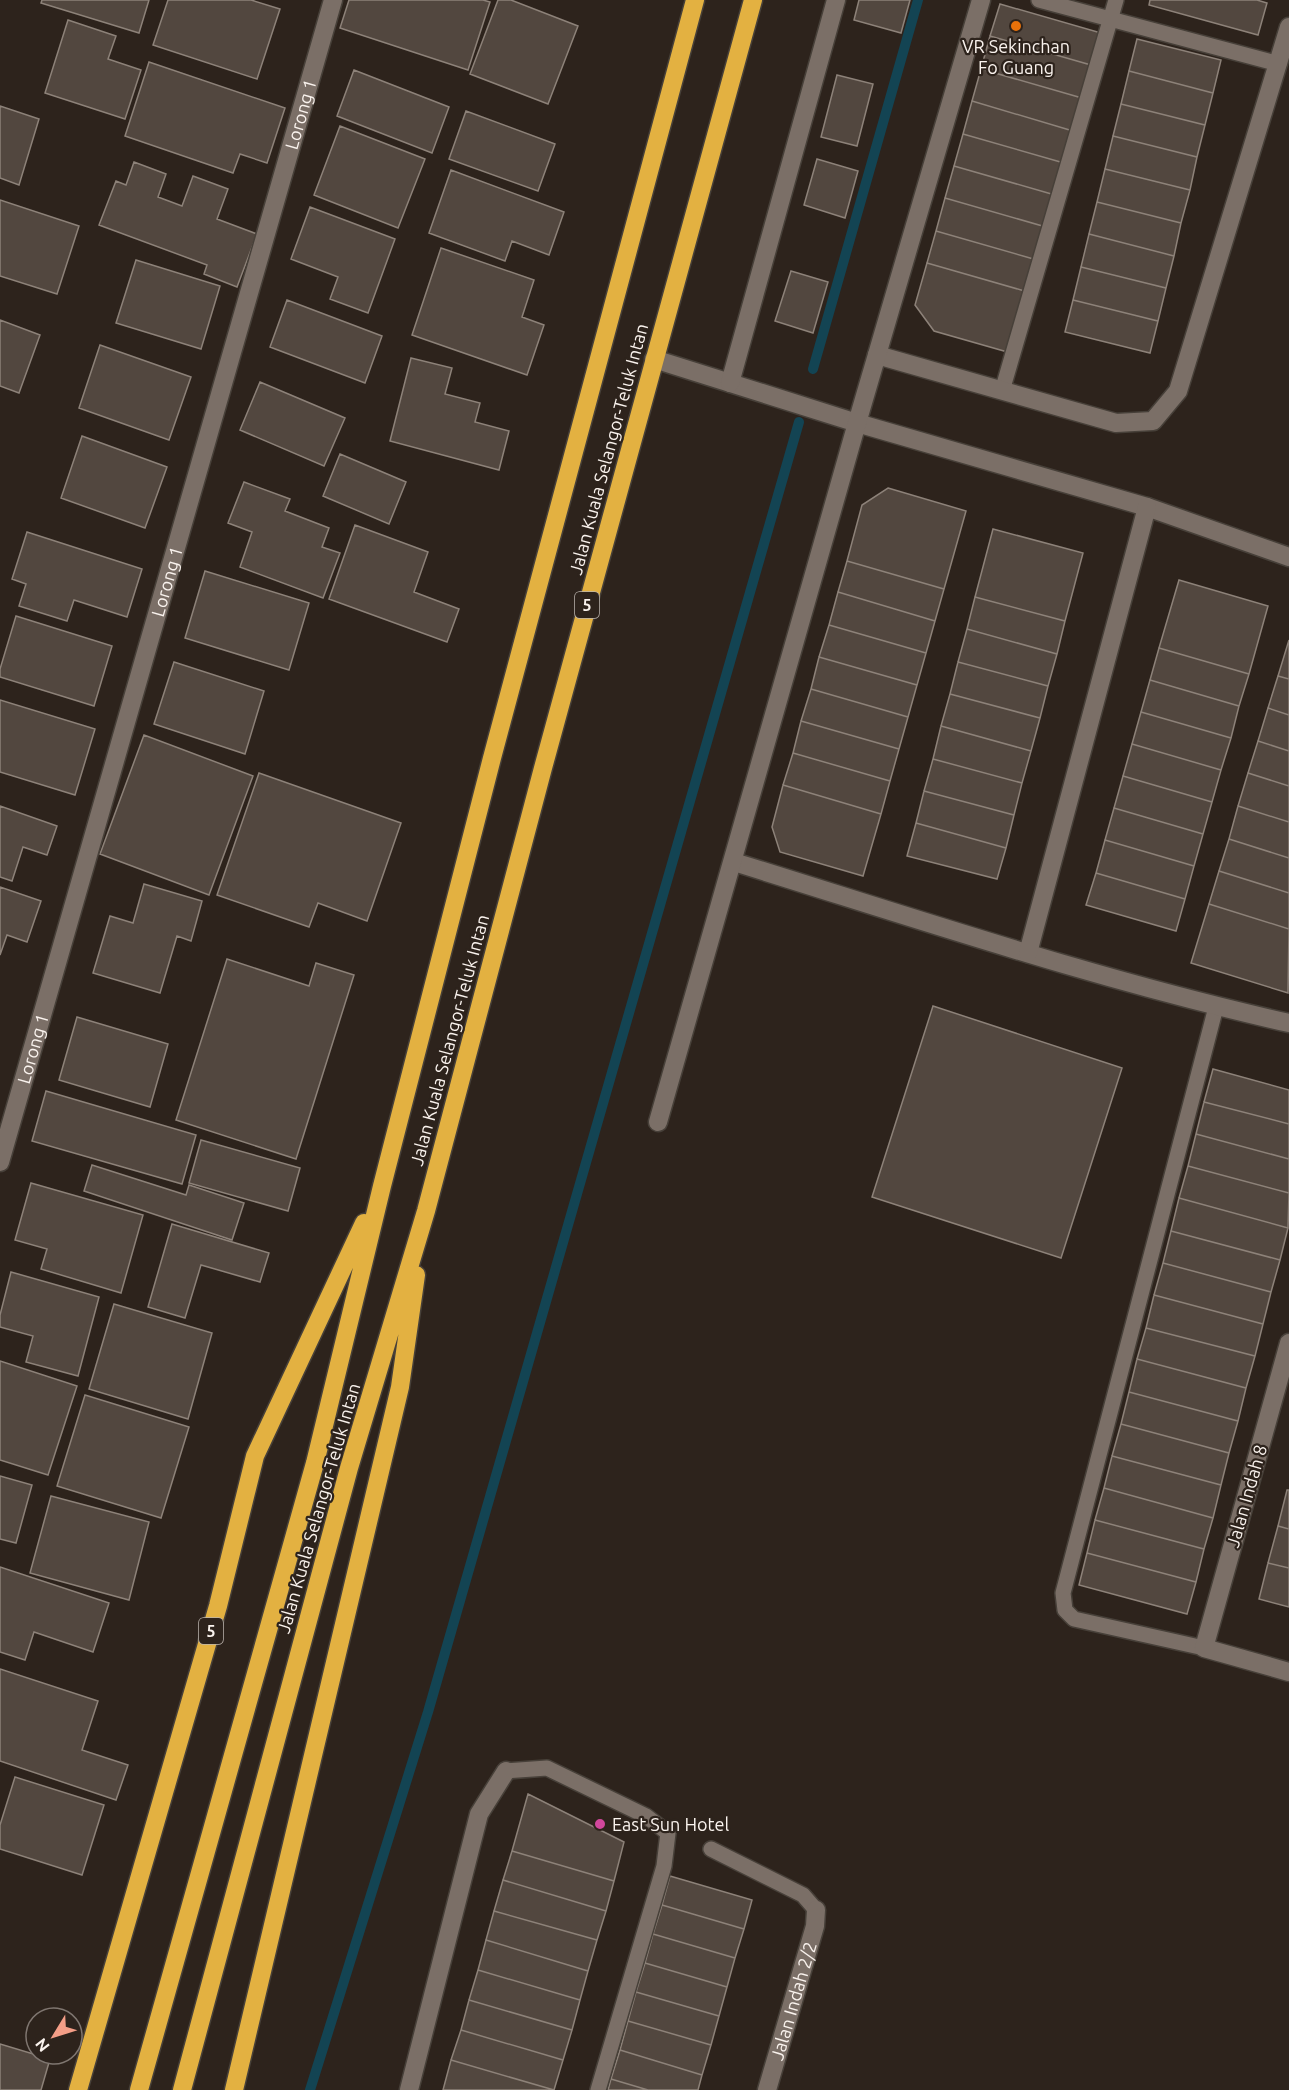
<svg xmlns="http://www.w3.org/2000/svg" width="1289" height="2090" viewBox="0 0 1289 2090" font-family="Ubuntu,sans-serif">
<rect width="100%" height="100%" fill="#2d231c"/>
<g fill="none" stroke-linecap="round" stroke-linejoin="round">
<!-- stream -->
<path stroke="#134453" stroke-width="10" d="M813 369 918 0
M310 2090 428 1712 799 422"/>
</g>
<!-- building -->
<path fill="#52473f" stroke="#8d8279" stroke-width="1.5" d="M42 0H149L139 33 41 3Z
M168 0H251L280 9 257 79 153 45Z
M349 0H483L490 2 468 70 340 28Z
M498 0H511L578 26 548 104 470 74Z
M859 0H910L901 33 854 20Z
M1150 0H1257L1267 3 1258 35 1149 5Z
M1000 4 1101 33 1091 65 990 36Z
M68 20 116 36 108 59 141 70 125 119 45 93Z
M990 36 1091 65 1082 98 981 69Z
M1137 39 1221 60 1213 93 1129 71Z
M149 62 285 108 267 163 240 154 233 173 125 136Z
M981 69 1082 98 1073 131 972 101Z
M354 70 449 107 432 153 337 116Z
M1129 71 1213 93 1205 125 1121 104Z
M837 75 873 84 857 146 821 137Z
M972 101 1073 131 1064 163 963 134Z
M1121 104 1205 125 1197 157 1113 136Z
M0 106 39 119 19 185 0 178Z
M466 111 555 144 538 191 449 159Z
M340 126 425 159 398 228 314 195Z
M963 134 1064 163 1055 195 954 166Z
M1113 136 1197 157 1190 190 1105 169Z
M817 159 858 171 845 218 804 205Z
M134 162 166 174 158 197 182 206 193 176 228 189 217 219 257 234 237 287 204 274 207 265 99 225 116 181 126 185Z
M954 166 1055 195 1046 227 945 198Z
M1105 169 1190 190 1181 223 1097 202Z
M451 170 564 212 549 255 512 241 505 261 429 233Z
M945 198 1046 227 1037 260 936 231Z
M0 200 79 226 57 294 0 276Z
M1097 202 1181 223 1174 256 1089 234Z
M310 207 395 239 368 313 330 299 338 277 291 259Z
M936 231 1037 260 1028 292 927 263Z
M1089 234 1174 256 1166 288 1081 267Z
M441 248 534 280 522 317 544 325 527 375 412 335Z
M136 260 220 286 201 349 116 323Z
M927 263 1028 292 1011 353 934 331 915 305Z
M1081 267 1166 288 1158 321 1073 300Z
M791 271 828 282 813 333 775 321Z
M287 300 382 336 365 383 270 347Z
M1073 300 1158 321 1150 353 1065 332Z
M0 320 40 335 19 393 0 386Z
M100 345 191 377 169 440 79 408Z
M411 358 452 368 445 394 480 403 475 422 509 431 499 470 390 441Z
M260 382 345 418 324 466 240 430Z
M82 436 167 467 145 528 61 498Z
M340 454 406 482 389 524 323 496Z
M244 482 290 499 285 511 329 528 322 547 340 553 323 598 240 567 252 532 228 523Z
M888 488 966 511 944 589 847 561 862 505Z
M355 525 428 552 414 592 459 609 447 642 329 599Z
M993 529 1083 553 1065 621 975 597Z
M27 532 142 569 127 617 74 600 67 621 19 606 26 584 12 579Z
M847 561 944 589 935 621 838 592Z
M205 571 309 603 289 670 185 638Z
M1179 580 1268 606 1249 674 1159 648Z
M838 592 935 621 926 653 829 625Z
M975 597 1065 621 1057 654 967 629Z
M16 616 112 646 94 706 0 677V669Z
M829 625 926 653 917 685 819 657Z
M967 629 1057 654 1048 686 958 662Z
M1289 640V679L1278 676Z
M1159 648 1249 674 1239 706 1150 680Z
M819 657 917 685 908 717 811 689Z
M174 662 264 691 245 754 154 724Z
M958 662 1048 686 1040 718 950 694Z
M1278 676 1289 679V715L1268 708Z
M1150 680 1239 706 1231 738 1141 712Z
M811 689 908 717 899 749 801 721Z
M950 694 1040 718 1031 751 941 726Z
M0 700 95 729 75 795 0 772Z
M1268 708 1289 715V751L1258 741Z
M1141 712 1231 738 1221 770 1132 744Z
M801 721 899 749 890 781 793 753Z
M941 726 1031 751 1022 783 933 759Z
M144 735 253 776 209 895 100 854Z
M1258 741 1289 751V786L1248 773Z
M1132 744 1221 770 1212 802 1123 776Z
M793 753 890 781 881 814 783 785Z
M933 759 1022 783 1014 815 924 791Z
M259 773 401 823 367 921 318 903 309 927 217 895Z
M1248 773 1289 786V822L1238 806Z
M1123 776 1212 802 1203 834 1114 808Z
M783 785 881 814 863 876 780 852 772 827Z
M924 791 1014 815 1006 848 916 823Z
M0 806 57 826 47 855 23 847 12 881 0 877Z
M1238 806 1289 822V858L1229 839Z
M1114 808 1203 834 1194 866 1105 840Z
M916 823 1006 848 997 879 907 856Z
M1229 839 1289 858V893L1219 871Z
M1105 840 1194 866 1185 899 1096 873Z
M1219 871 1289 893V929L1209 904Z
M1096 873 1185 899 1176 931 1086 905Z
M144 884 202 901 191 941 177 936 160 993 93 973 110 916 133 923Z
M0 887 41 901 27 942 7 935 0 955Z
M1209 904 1289 929 1288 993 1191 963Z
M227 959 309 986 316 963 354 975 296 1159 176 1120Z
M933 1006 1122 1068 1061 1258 872 1197Z
M77 1017 168 1044 150 1107 59 1080Z
M1213 1069 1289 1090V1124L1204 1102Z
M46 1091 196 1135 182 1184 32 1141Z
M1204 1102 1289 1124V1159L1196 1134Z
M1196 1134 1289 1159V1193L1188 1166Z
M201 1140 300 1168 288 1211 189 1183Z
M92 1165 186 1195 189 1185 244 1203 232 1240 84 1191Z
M1188 1166 1289 1193 1288 1228 1179 1198Z
M31 1183 143 1215 121 1293 41 1269 47 1249 15 1240Z
M1179 1198 1288 1228 1280 1260 1171 1231Z
M172 1224 269 1253 260 1282 201 1265 185 1318 148 1307Z
M1171 1231 1280 1260 1271 1292 1163 1263Z
M1163 1263 1271 1292 1263 1324 1154 1295Z
M11 1272 99 1297 78 1376 26 1362 33 1336 0 1327V1315Z
M1154 1295 1263 1324 1255 1356 1146 1328Z
M114 1304 212 1333 188 1419 89 1389Z
M1146 1328 1255 1356 1246 1388 1137 1359Z
M1137 1359 1246 1388 1238 1421 1129 1392Z
M0 1361 77 1386 48 1475 0 1460Z
M1129 1392 1238 1421 1229 1453 1121 1424Z
M85 1395 189 1427 161 1518 57 1486Z
M1121 1424 1229 1453 1221 1485 1112 1456Z
M1112 1456 1221 1485 1213 1518 1104 1488Z
M0 1476 32 1485 16 1543 0 1539Z
M1104 1488 1213 1518 1204 1549 1095 1520Z
M1287 1490H1289V1529L1278 1526Z
M51 1496 149 1522 129 1600 30 1573Z
M1095 1520 1204 1549 1196 1582 1087 1553Z
M1278 1526 1289 1529V1568L1268 1563Z
M1087 1553 1196 1582 1187 1614 1079 1585Z
M1268 1563 1289 1568V1607L1259 1599Z
M0 1567 109 1603 93 1652 34 1632 25 1660 0 1652Z
M0 1669 98 1701 82 1750 128 1765 116 1800 0 1761Z
M15 1777 104 1805 82 1875 0 1849V1825Z
M528 1794 624 1842 614 1881 512 1851Z
M512 1851 614 1881 606 1911 503 1880Z
M670 1876 752 1900 744 1929 662 1905Z
M503 1880 606 1911 597 1940 494 1911Z
M662 1905 744 1929 735 1958 653 1934Z
M494 1911 597 1940 588 1971 486 1940Z
M653 1934 735 1958 727 1987 645 1963Z
M486 1940 588 1971 580 2000 478 1970Z
M645 1963 727 1987 719 2016 636 1992Z
M478 1970 580 2000 572 2030 469 2000Z
M636 1992 719 2016 711 2045 628 2021Z
M469 2000 572 2030 563 2060 461 2030Z
M628 2021 711 2045 702 2075 620 2050Z
M461 2030 563 2060 554 2090 451 2060Z
M0 2044 50 2059 41 2090H0Z
M620 2050 702 2075 698 2090H648L611 2079Z
M451 2060 554 2090H443Z
M611 2079 648 2090H608Z"/>
<g fill="none" stroke-linecap="round" stroke-linejoin="round">
<defs>
<path id="lane" d="M1039 0 1279 64
M1002 391 1116 0
M1204 1648 1074 1619 1065 1610 1063 1593 1216 1007
M506 1771 547 1768 646 1816 668 1833 664 1866 598 2090
M711 1849 803 1895 816 1910"/>
<g id="street">
<path d="M877 355 1116 423 1153 421 1178 391 1289 27"/>
<path d="M654 359 857 423 1147 507 1289 557"/>
<path d="M730 383 836 0"/>
<path d="M734 862C918 919 1101 981 1289 1023"/>
<path d="M1028 953 1147 507"/>
<path d="M658 1122 857 423 981 0"/>
<path id="s1" d="M0 1162 333 0"/>
<path d="M1289 1343 1204 1648 1289 1672"/>
<path d="M409 2090 479 1814 506 1771"/>
<path id="s2" d="M767 2090 815 1926 816 1910"/>
</g>
<path id="highway" d="M78 2090 218 1606 255 1456 364 1223
M139 2090 315 1463 382 1186 492 758 695 0
M182 2090 349 1468 426 1211 543 768 753 0
M234 2090 400 1387 416 1275"/>
</defs>
<!-- lane casing -->
<use href="#lane" stroke="#474039" stroke-width="18"/>
<!-- street casing -->
<use href="#street" stroke="#474039" stroke-width="21"/>
<!-- highway casing -->
<use href="#highway" stroke="#474039" stroke-width="21"/>
<!-- lane -->
<use href="#lane" stroke="#7b6f67" stroke-width="15"/>
<!-- street -->
<use href="#street" stroke="#7b6f67" stroke-width="18"/>
<!-- highway -->
<use href="#highway" stroke="#e3b141" stroke-width="18"/>
</g>
<!-- markers -->
<circle fill="#e8710a" stroke="#2d231c" stroke-width="2" cx="1016" cy="26" r="6"/>
<circle fill="#d1479c" stroke="#2d231c" stroke-width="2" cx="600" cy="1824" r="6"/>
<g text-anchor="middle" dominant-baseline="central" stroke-width="4.5" stroke-linejoin="round" paint-order="stroke">
<!-- shield labels -->
<g fill="#2d231c" stroke="#bcb5af" stroke-width="1.5">
<rect x="575" y="592" width="24" height="26" rx="4.5"/>
<rect x="199" y="1618" width="24" height="26" rx="4.5"/>
</g>
<g font-size="16" font-weight="bold" fill="#faf3ee">
<text x="587" y="605">5</text>
<text x="211" y="1631">5</text>
</g>
<!-- poi labels -->
<g font-size="18" fill="#faf3ee" stroke="#2d231c">
<text x="1016" y="46">VR Sekinchan<tspan x="1016" dy="21">Fo Guang</tspan></text>
<text x="612" y="1824" text-anchor="start">East Sun Hotel</text>
</g>
<!-- street labels -->
<g font-size="18" fill="#faf3ee" stroke="#2d231c">
<text stroke="none"><textPath href="#s1" startOffset="1090">Lorong 1</textPath></text>
<text transform="translate(608 449) rotate(-75)">Jalan Kuala Selangor-Teluk Intan</text>
<text stroke="none"><textPath href="#s1" startOffset="604">Lorong 1</textPath></text>
<text transform="translate(449 1040) rotate(-75)">Jalan Kuala Selangor-Teluk Intan</text>
<text stroke="none"><textPath href="#s1" startOffset="118">Lorong 1</textPath></text>
<text transform="translate(1246 1496) rotate(-74)">Jalan Indah 8</text>
<text transform="translate(318 1508) rotate(-74)">Jalan Kuala Selangor-Teluk Intan</text>
<text stroke="none"><textPath href="#s2" startOffset="93">Jalan Indah 2/2</textPath></text>
</g>
</g>
<!-- north arrow -->
<g transform="translate(54 2036) rotate(232)"><circle r="28" fill="#2d231c" stroke="#7f7670" stroke-width="1.5"/>
<path d="M0-4.5L10 22L0 15L-10 22Z" fill="#f49e87"/>
<text y="-9" font-size="16" font-weight="bold" text-anchor="middle" fill="#faf3ee">N</text>
</g>
</svg>
